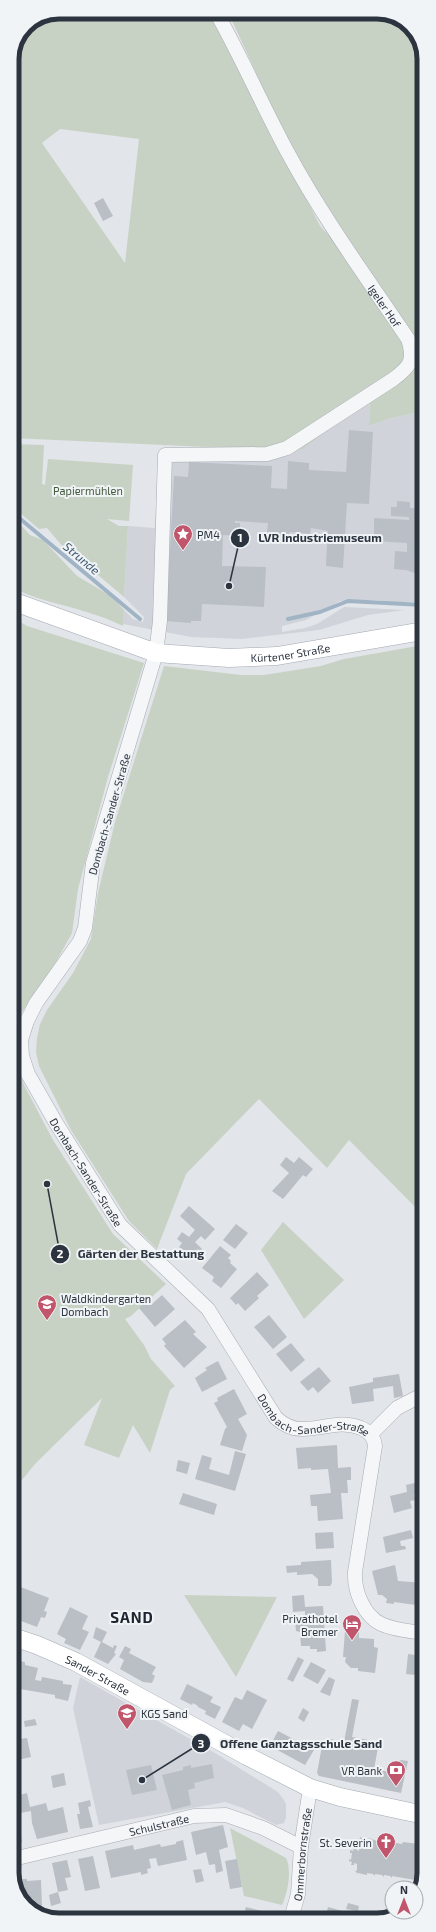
<svg xmlns="http://www.w3.org/2000/svg" width="436" height="1932" viewBox="0 0 436 1932" font-family="'Exo 2',sans-serif">
<rect width="100%" height="100%" fill="#e2e5e9"/>
<!-- built -->
<path fill="#d0d4da" d="M370 396 369 426 388 419 423 411V602H390L378 600 340 601 306 620 282 626V632L305 628 317 624 344 607 405 610 368 615 319 630 242 639 191 637 123 624 124 610 133 619 143 622 144 617 124 597 128 526 155 528 159 451 271 456Z
M80 1677 215 1753 278 1792 284 1800 286 1804V1817L284 1823 276 1825 243 1808 225 1802 99 1825 73 1708Z"/>
<!-- green -->
<path fill="#c8d2c4" fill-rule="evenodd" d="M59 12H211L243 70 320 226 354 262 405 339V365L309 428 270 450 12 438V59L26 26ZM60 129 139 139 125 263 42 143Z
M228 12H383L408 24 423 50V352L359 257 288 142Z
M423 362V411L388 419 369 426 370 397 303 449 277 453Z
M12 444 44 445 42 484 45 485 48 459 133 465 129 521 107 519 119 526H128L124 597 91 569 83 568 77 558 69 554 47 528 39 529 12 506Z
M12 518 18 522 30 535 43 540 77 576 111 596 124 610 123 626C96 613 72 608 44 600 33 597 23 592 12 588Z
M12 617 27 626 144 663 108 777 78 889 72 933 56 962 18 1018 12 1031Z
M423 645 424 1216 349 1140 327 1168 259 1099 186 1174 157 1249 129 1221 71 1130 39 1066 36 1052 37 1038 40 1024 47 1010 73 973 91 939 98 893 115 822 164 666 241 675H264L321 666 344 659Z
M12 1054 25 1087 53 1140 113 1234 166 1284 131 1316 125 1319 144 1345 151 1359 175 1386 170 1390 150 1453 133 1425 119 1458 84 1445 102 1398 35 1464 13 1491Z
M283 1222 344 1280 304 1319 261 1250Z
M184 1595 277 1597 236 1677Z
M230 1828 286 1858C292 1870 288 1892 282 1905L244 1896Z"/>
<g fill="none" stroke-linecap="round" stroke-linejoin="round">
<!-- stream -->
<path stroke="#a1b4c5" stroke-width="4" d="M12 512 140 619
M288 619 320 612 348 601 423 605"/>
</g>
<!-- building -->
<path fill="#babfc5" d="M103 198 113 216 103 221 94 203Z
M349 430 373 432 369 504 347 503 343 568 326 566 327 544H323V536L327 537 328 531 311 528 310 534 290 532 289 534H282V538H273L274 533H267L268 523 235 521V523H240V536L223 535 222 566 266 567 264 607 202 604 201 621H191V623L165 621 167 604 174 476 188 477 189 462 272 466 271 488 287 489 288 461 309 463V470L346 472Z
M397 501 410 502V508H421V527H423V576L406 570 394 569 395 551 407 552V543L374 541V518L409 520V517L391 516V507H397Z
M286 1157 294 1163 299 1157 313 1169 306 1177 303 1175 283 1199 272 1191 289 1173 280 1165Z
M189 1206 215 1229 205 1240 201 1236 195 1242 202 1249 200 1251 198 1249 191 1257 179 1247 182 1243 177 1239 182 1232 189 1237 195 1230 180 1216Z
M236 1224 248 1233 235 1249 223 1240Z
M220 1246 231 1255 228 1258 231 1261 230 1263 237 1269 221 1288 212 1281 214 1277 202 1268Z
M257 1272 269 1285 257 1296 259 1298 245 1311 238 1303 236 1305 230 1298Z
M162 1295 175 1309 155 1327 139 1308 148 1300 152 1304Z
M269 1315 287 1337 273 1349 254 1327Z
M185 1320 196 1332 193 1334 207 1347 184 1368 164 1346 166 1344 162 1339Z
M291 1343 305 1360 291 1372 276 1354Z
M218 1361 227 1379 202 1392 195 1378 207 1370 205 1368Z
M319 1367 331 1381 318 1393 313 1387 308 1391 300 1382Z
M399 1374 403 1396 394 1398 393 1386 373 1389 374 1401 352 1404 349 1387 373 1382V1378Z
M234 1389 247 1414 238 1419 247 1435 242 1451 220 1445 225 1429 227 1427 214 1403 218 1401 217 1398Z
M337 1445 338 1468 351 1467V1480H347L348 1493H341L343 1519 318 1521 317 1506H311L310 1495 331 1493 328 1469 311 1470V1468L298 1469 296 1448Z
M235 1451 246 1454 235 1491 195 1479 202 1455 212 1458 209 1469 229 1475Z
M178 1460 190 1463 187 1474 176 1471Z
M419 1482 422 1493 414 1495 416 1500 410 1501 412 1508 394 1513 390 1496 407 1492 406 1485Z
M183 1493 217 1504 214 1515 179 1504Z
M411 1530 413 1538 400 1541 401 1546H405L406 1549 386 1553 383 1537Z
M333 1532 334 1548 316 1549 315 1533Z
M331 1560 332 1583 330 1586H318V1579L312 1574 297 1575V1572L287 1573 286 1566 301 1565V1562Z
M395 1565 398 1581 424 1583 423 1606 394 1602V1604L386 1603 387 1599 382 1595H378L372 1571Z
M13 1584 49 1598 44 1611 47 1612 45 1618 41 1617 37 1627 13 1618Z
M304 1595 305 1607 323 1606 326 1651 317 1652V1649H310V1646H301L300 1632 296 1631 295 1619H305V1611L293 1612 292 1596Z
M70 1607 88 1616 82 1629 89 1632 80 1650 64 1643 66 1639 57 1634Z
M96 1627 107 1632 102 1642 113 1648 114 1645 117 1646 114 1653 116 1654 108 1664 94 1657 101 1642 93 1638Z
M345 1631 359 1632V1638L374 1639V1647L378 1648 375 1673 358 1671V1668H351L345 1662 346 1657H343Z
M125 1646 131 1649 129 1653 156 1667 152 1674 155 1676 152 1683 143 1682 120 1669 124 1660 119 1657Z
M408 1654 424 1656V1676L406 1674Z
M298 1657 304 1660 293 1682 287 1679Z
M13 1660 25 1662V1665L38 1668 35 1680 41 1681 42 1677 63 1681V1684L72 1685 68 1701 55 1698V1695L20 1689 21 1686 13 1685Z
M311 1662 326 1670 318 1684 303 1676Z
M329 1677 335 1680 330 1696 320 1692Z
M187 1684 213 1697 210 1702 221 1707 215 1719 205 1714 206 1711 198 1707V1706L193 1703 192 1705 180 1699Z
M247 1690 267 1700 252 1729 243 1724 239 1731 222 1722 235 1697 242 1700Z
M352 1699 359 1700 352 1737 379 1742 374 1769 390 1772 391 1766 401 1760 408 1761 401 1793 319 1776 317 1773 322 1746 324 1747 326 1738 344 1742Z
M303 1708 309 1712 304 1722 298 1718Z
M35 1719 37 1725 25 1727 24 1721Z
M278 1731 314 1750 305 1765 270 1746Z
M27 1738 31 1757 13 1761V1740Z
M212 1764 214 1778 194 1783 195 1788 188 1790 191 1805 172 1810 162 1775 183 1770V1767L191 1765V1768Z
M151 1765 157 1790 132 1795 126 1770Z
M64 1773 66 1785 53 1788 51 1776Z
M27 1793 30 1807 46 1803 48 1811 63 1807 68 1832 37 1839 32 1823 31 1811 20 1813 13 1797Z
M90 1800 91 1806 88 1807 93 1827 80 1829 77 1814H80L78 1803Z
M13 1813 19 1826 22 1842 13 1844Z
M223 1825 228 1847 219 1850 223 1871 216 1873 215 1864 209 1865 206 1852 196 1855 191 1832Z
M361 1837 362 1839 369 1840V1838L377 1841 379 1840V1841L386 1842V1840L388 1842H396V1843L402 1844 403 1842 419 1844 418 1855 420 1862 416 1869 415 1880 392 1876V1878L390 1876 384 1875V1877L382 1875 375 1874V1876L373 1874 367 1873V1875L358 1873 356 1874 357 1872H355L357 1870V1864L354 1863V1865H351L352 1862 349 1861V1859L351 1860 352 1853H350V1850L353 1851 354 1848 359 1851 360 1841 359 1839Z
M183 1840 187 1860 158 1866 156 1858 149 1859 151 1868 147 1869 148 1873 141 1875V1872L111 1878 105 1851 133 1845 134 1850 160 1844 161 1847 176 1844V1842Z
M93 1856 100 1888 85 1891 78 1859Z
M237 1859 242 1887 230 1889 225 1861Z
M67 1860 71 1877 65 1878 68 1890 58 1892 52 1863Z
M201 1869 204 1881 196 1883 193 1870Z
M22 1879H27V1881L41 1880 42 1907 29 1908 26 1906 13 1882 22 1881Z
M58 1892 61 1903 51 1906 49 1895Z
M348 1903 359 1906 358 1911 346 1909Z
M246 1907 266 1912 265 1917 272 1919H242Z
M328 1907 346 1912 345 1919H325Z"/>
<g fill="none" stroke-linecap="round" stroke-linejoin="round">
<defs>
<g id="minor">
<path id="s1" d="M216 12C242 58 263 107 288 153 323 218 367 278 408 339 415 361 410 367 392 380L287 448 267 454 165 455 160 621 156 653 93 863 85 928 80 941 36 1003 27 1021 21 1040 22 1056 28 1074 56 1123 120 1225 208 1309 276 1418C284 1425 291 1429 301 1429 323 1430 338 1419 361 1428 370 1432 374 1437 375 1446L355 1572C354 1590 363 1615 381 1624 394 1630 409 1631 424 1633"/>
<path d="M371 1434 397 1408 424 1394"/>
<path id="s2" d="M13 1859 194 1816 226 1815 263 1828 301 1847"/>
<path id="s3" d="M291 1919 298 1894 301 1847 310 1788"/>
</g>
<g id="major">
<path id="s4" d="M12 601 156 653 229 658 277 656 423 631"/>
<path id="s5" d="M13 1637 37 1645 76 1662 247 1756 310 1788 340 1797 424 1815"/>
</g>
</defs>
<!-- minor casing -->
<use href="#minor" stroke="#a8acb3" stroke-width="15"/>
<!-- major casing -->
<use href="#major" stroke="#a3aab3" stroke-width="19"/>
<!-- minor -->
<use href="#minor" stroke="#f4f6f8" stroke-width="14"/>
<!-- major -->
<use href="#major" stroke="#fff" stroke-width="18"/>
</g>
<!-- icons -->
<defs>
<symbol id="sight-pin" viewBox="-11 -11 22 30"><path d="M0 17L-7.5 6A9.5 9.5 0 1 1 7.5 6Z" fill="#c0556b" stroke="#f1f4f6"/><path d="M0-6L1.8-2.2L6-1.7L2.9 1.2L3.7 5.4L0 3.3L-3.7 5.4L-2.9 1.2L-6-1.7L-1.8-2.2Z" fill="#fff"/></symbol>
<symbol id="school-pin" viewBox="-11 -11 22 30"><path d="M0 17L-7.5 6A9.5 9.5 0 1 1 7.5 6Z" fill="#c0556b" stroke="#f1f4f6"/><path d="M0-5L7-2L0 1L-7-2ZM-4 1L0 2.5L4 1V4Q0 6-4 4Z" fill="#fff"/></symbol>
<symbol id="hotel-pin" viewBox="-11 -11 22 30"><path d="M0 17L-7.5 6A9.5 9.5 0 1 1 7.5 6Z" fill="#c0556b" stroke="#f1f4f6"/><path d="M-6-4.5h1.5V1H6V5H4.5V3h-9V5H-6ZM-4 0a1.8 1.8 0 1 1 3.6 0ZM.5 0V-2.5h3Q6-2.5 6 0Z" fill="#fff"/></symbol>
<symbol id="bank-pin" viewBox="-11 -11 22 30"><path d="M0 17L-7.5 6A9.5 9.5 0 1 1 7.5 6Z" fill="#c0556b" stroke="#f1f4f6"/><path d="M-6-4H6V4H-6ZM0-2.3a2.3 2.3 0 1 0 0 4.6a2.3 2.3 0 1 0 0-4.6Z" fill="#fff"/></symbol>
<symbol id="church-pin" viewBox="-11 -11 22 30"><path d="M0 17L-7.5 6A9.5 9.5 0 1 1 7.5 6Z" fill="#c0556b" stroke="#f1f4f6"/><path d="M-1.2-6h2.4v3.5h3.3v2.4h-3.3V6h-2.4V-.1h-3.3v-2.4h3.3Z" fill="#fff"/></symbol>
</defs>
<g fill-rule="evenodd">
<use href="#sight-pin" x="172" y="523" width="22" height="30"/>
<use href="#school-pin" x="36" y="1293" width="22" height="30"/>
<use href="#hotel-pin" x="341" y="1613" width="22" height="30"/>
<use href="#school-pin" x="116" y="1702" width="22" height="30"/>
<use href="#bank-pin" x="385" y="1759" width="22" height="30"/>
<use href="#church-pin" x="375" y="1831" width="22" height="30"/>
</g>
<g text-anchor="middle" dominant-baseline="central" stroke-width="4" stroke-linejoin="round" paint-order="stroke">
<!-- street labels -->
<g font-size="11" fill="#2c343f" stroke="#f1f4f6">
<text stroke="none"><textPath href="#s1" startOffset="339">Igeler Hof</textPath></text>
<text stroke="none"><textPath href="#s4" startOffset="288">Kürtener Straße</textPath></text>
<text transform="translate(109 814) rotate(-74)">Dombach-Sander-Straße</text>
<text stroke="none"><textPath href="#s1" startOffset="1439">Dombach-Sander-Straße</textPath></text>
<text stroke="none"><textPath href="#s1" startOffset="1787">Dombach-Sander-Straße</textPath></text>
<text stroke="none"><textPath href="#s5" startOffset="93">Sander Straße</textPath></text>
<text stroke="none"><textPath href="#s2" startOffset="150">Schulstraße</textPath></text>
<text stroke="none"><textPath href="#s3" startOffset="66">Ommerbornstraße</textPath></text>
</g>
<!-- park labels -->
<g font-size="11" fill="#42593b" stroke="#f1f4f6">
<text x="88" y="490">Papiermühlen</text>
</g>
<!-- poi labels -->
<g font-size="11" fill="#2c343f" stroke="#f1f4f6" text-anchor="start">
<text x="197" y="534">PM4</text>
<text x="61" y="1298">Waldkindergarten<tspan x="61" dy="13">Dombach</tspan></text>
<text x="338" y="1618" text-anchor="end">Privathotel<tspan x="338" dy="13">Bremer</tspan></text>
<text x="141" y="1713">KGS Sand</text>
<text x="382" y="1770" text-anchor="end">VR Bank</text>
<text x="372" y="1842" text-anchor="end">St. Severin</text>
</g>
<!-- water labels -->
<g font-size="12" font-style="italic" fill="#3b546e" stroke="#f1f4f6">
<text transform="translate(82 558) rotate(40)">Strunde</text>
</g>
<!-- district labels -->
<g font-size="15" font-weight="bold" letter-spacing="1" fill="#1e2530" stroke="#f1f4f6">
<text x="132" y="1617">SAND</text>
</g>
</g>
<!-- crop -->
<path d="M0 0H436V1932H0ZM59 19H377A40 40 0 0 1 417 59V1873A40 40 0 0 1 377 1913H59A40 40 0 0 1 19 1873V59A40 40 0 0 1 59 19Z" fill="#f1f4f6" fill-rule="evenodd"/>
<path fill="none" stroke="#2c343f" stroke-width="5" d="M59 19H377A40 40 0 0 1 417 59V1873A40 40 0 0 1 377 1913H59A40 40 0 0 1 19 1873V59A40 40 0 0 1 59 19Z"/>
<!-- callouts -->
<path fill="none" stroke="#2c343f" stroke-width="1.5" d="M229 586L240 538M47 1184L60 1254M142 1780L201 1743"/>
<g fill="#2c343f" stroke="#f1f4f6" stroke-width="1.5">
<circle cx="229" cy="586" r="4"/>
<circle cx="47" cy="1184" r="4"/>
<circle cx="142" cy="1780" r="4"/>
<circle cx="240" cy="538" r="10"/>
<circle cx="60" cy="1254" r="10"/>
<circle cx="201" cy="1743" r="10"/>
</g>
<g font-size="12" text-anchor="middle" font-weight="bold" fill="#fff">
<text x="240" y="542">1</text>
<text x="60" y="1258">2</text>
<text x="201" y="1748">3</text>
</g>
<g font-size="12" text-anchor="middle" font-weight="bold" fill="#2c343f" stroke="#f1f4f6" stroke-width="4" stroke-linejoin="round" paint-order="stroke">
<text x="320" y="542">LVR Industriemuseum</text>
<text x="141" y="1258">Gärten der Bestattung</text>
<text x="301" y="1748">Offene Ganztagsschule Sand</text>
</g>
<!-- north arrow -->
<g transform="translate(404 1900)"><circle r="19" fill="#f1f4f6" stroke="#a2a7ad"/>
<path d="M0-3L7 15L0 10L-7 15Z" fill="#c0556b"/>
<text y="-6" font-size="11" font-weight="bold" text-anchor="middle" fill="#2c343f">N</text>
</g>
</svg>
